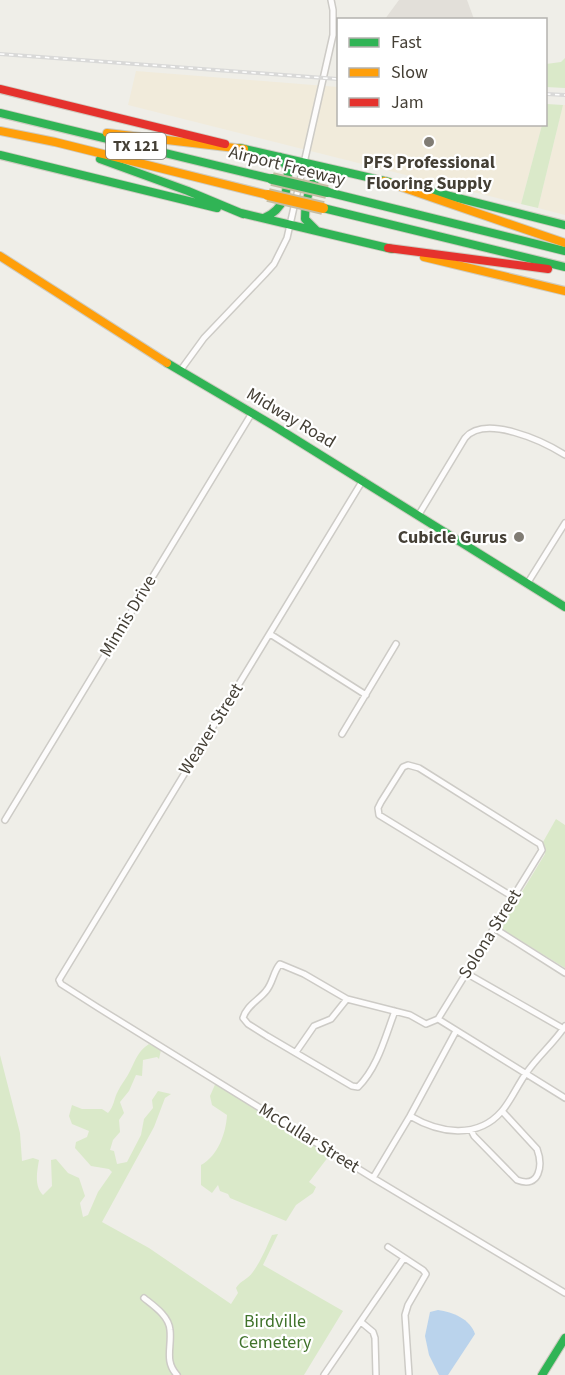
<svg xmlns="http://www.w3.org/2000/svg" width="565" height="1375" viewBox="0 0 565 1375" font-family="'Source Sans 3',sans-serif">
<rect width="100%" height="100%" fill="#efeee8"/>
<!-- commercial -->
<path fill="#f1ebdb" d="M136 71 338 87V124L542 125 521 204 128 105Z
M563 105H565V215L538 208Z"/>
<!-- industrial -->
<path fill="#e2dfd9" d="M399 0H467L474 19H385Z"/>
<!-- green -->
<path fill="#dae9c9" d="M565 58V88L546 87V64L561 62Z
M547 104 563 105 538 208 521 204 542 125 546 124Z
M556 819 565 825V968L500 928 545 854 543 842Z
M149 1044 161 1050 159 1059 157 1057 143 1060 142 1076 136 1075 129 1091 120 1102 124 1113 119 1120 120 1132 113 1140 110 1150 114 1151 117 1164 127 1162 141 1135 144 1119 153 1108 152 1100 158 1091 171 1094 165 1098 154 1127 102 1222 149 1248 231 1304 238 1293 236 1288C240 1282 242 1282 247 1278 257 1271 267 1246 272 1235L278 1234 263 1265 343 1311 304 1375H0V1055L20 1133 22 1161 33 1158 39 1160C37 1172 34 1186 43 1195L52 1186 51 1160 56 1159 68 1173 79 1178 85 1196 80 1203 83 1217 88 1215 98 1192 112 1172 109 1169 91 1166 75 1148 76 1142 87 1137 89 1131 72 1124 69 1116 72 1105 82 1109H102L108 1113C114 1107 114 1098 118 1091 121 1084 127 1078 130 1071 136 1059 138 1051 149 1044Z
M217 1080 332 1152 309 1182 316 1187 313 1193 296 1205 286 1221 230 1198 228 1194 220 1191 218 1185 212 1193 201 1185V1165C218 1156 226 1133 227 1115L212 1105 210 1096Z"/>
<!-- water -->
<path fill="#bad3ec" d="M438 1310C453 1312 470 1319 475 1334L448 1375H439L429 1355 425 1336 430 1312Z"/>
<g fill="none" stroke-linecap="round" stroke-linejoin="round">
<defs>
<path id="street" d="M180 371 204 338 265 274 274 264 287 238 333 35V10L331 0
M363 480 59 980 61 984 97 1007 373 1178 565 1293
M418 516 465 438C485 414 543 441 565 455
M527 584 565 523
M270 634 366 695
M342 734 396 644
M5 820 252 413
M494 928 565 973
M466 973 564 1029
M395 1011C385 1037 378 1067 358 1087L352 1086 267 1036 248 1024 243 1018C246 1006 259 1000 266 991 273 983 273 972 280 964L304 974 347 999 410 1015 426 1024 438 1019
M438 1019 542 850 540 844 535 841 419 768 408 765 403 767 381 802 378 808 379 815 513 897
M438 1019 565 1098
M296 1052 314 1026 331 1019 347 999
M410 1116C439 1133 477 1140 502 1111 512 1099 518 1084 527 1072 539 1055 554 1043 565 1026
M471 1130 474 1136 517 1180C540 1189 543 1165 537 1149L502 1111
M373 1178 410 1116 456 1031
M388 1247 423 1270 426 1274 408 1305 405 1315 409 1375
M144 1298C154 1306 169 1316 170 1330 172 1347 164 1361 177 1375
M361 1322 373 1332 375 1338 376 1375
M324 1375 404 1258"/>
<path id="fast" d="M0 113 272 179
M240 148 389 182
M0 155 217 208
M100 159 188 191 243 214
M430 191 565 225
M327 192 565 251
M323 208 565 267
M241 213 392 249
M264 218C285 209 288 191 288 169L280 157
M316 230 305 219C305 201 310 176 328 169
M167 363 274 426 565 607
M542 1375 565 1338"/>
<path id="slow" d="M0 131 55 142 268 195
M107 133 244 149
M384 181 565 243
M0 256 167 363
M424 257 565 291"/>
<path id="jam" d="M0 89 225 144
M388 248 548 269"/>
</defs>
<!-- street casing -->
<use href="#street" stroke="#cdcbc6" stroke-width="8"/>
<!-- fast casing -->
<use href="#fast" stroke="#cecbc0" stroke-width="10"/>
<!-- slow casing -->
<use href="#slow" stroke="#cecbc0" stroke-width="10"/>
<!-- jam casing -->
<use href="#jam" stroke="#cecbc0" stroke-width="10"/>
<!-- street -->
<use href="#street" stroke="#fdfcfc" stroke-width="5"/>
<!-- fast -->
<use href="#fast" stroke="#30b455" stroke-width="8"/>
<!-- slow -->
<use href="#slow" stroke="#ff9f0a" stroke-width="8"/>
<!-- jam -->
<use href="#jam" stroke="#e5322d" stroke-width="8"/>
<defs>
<path id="rail" d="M0 54 338 79
M546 94 565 95"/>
</defs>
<!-- rail casing -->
<use href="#rail" stroke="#d9d9d8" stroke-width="4"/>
<!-- rail -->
<use href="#rail" stroke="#fff" stroke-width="1.5" stroke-dasharray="4.5" stroke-linecap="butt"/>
<defs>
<path id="fast-bridge" d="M272 179 327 192"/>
<path id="slow-bridge" d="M268 195 323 208"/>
</defs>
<!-- fast-bridge casing -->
<use href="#fast-bridge" stroke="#c6bda4" stroke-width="14" stroke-linecap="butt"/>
<!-- slow-bridge casing -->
<use href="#slow-bridge" stroke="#c6bda4" stroke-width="14" stroke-linecap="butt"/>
<!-- fast-bridge -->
<use href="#fast-bridge" stroke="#30b455" stroke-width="10"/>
<!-- slow-bridge -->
<use href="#slow-bridge" stroke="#ff9f0a" stroke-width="10"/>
</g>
<!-- markers -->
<g fill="#807c74" stroke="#fff" stroke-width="2">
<circle cx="429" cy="142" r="6"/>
<circle cx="519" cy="537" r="6"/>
</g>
<g text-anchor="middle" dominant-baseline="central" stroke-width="4.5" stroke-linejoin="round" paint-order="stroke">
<!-- shield labels -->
<rect fill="#fff" stroke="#7c7972" stroke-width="1.5" x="106" y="133" width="60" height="26" rx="4.5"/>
<g font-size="16" font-weight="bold" fill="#443f35">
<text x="136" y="146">TX 121</text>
</g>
<!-- poi labels -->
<g font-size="18" font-weight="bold" fill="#443f35" stroke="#fff">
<text x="429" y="162">PFS Professional<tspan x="429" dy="21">Flooring Supply</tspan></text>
<text x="507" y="537" text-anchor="end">Cubicle Gurus</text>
</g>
<!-- street labels -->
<g font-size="18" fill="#443f35" stroke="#fff">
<text transform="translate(287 166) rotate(14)">Airport Freeway</text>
<text transform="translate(291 418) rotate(31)">Midway Road</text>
<text transform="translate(128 616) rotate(-59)">Minnis Drive</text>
<text transform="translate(211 729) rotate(-58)">Weaver Street</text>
<text transform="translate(490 934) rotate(-58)">Solona Street</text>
<text transform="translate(309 1138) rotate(32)">McCullar Street</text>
</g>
<!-- park labels -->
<g font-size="18" fill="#40732b" stroke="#fff">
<text x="275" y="1321">Birdville<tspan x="275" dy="21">Cemetery</tspan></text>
</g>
</g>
<!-- legend -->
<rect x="337" y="18" width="210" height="108" fill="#ffffff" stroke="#b4b2ae" stroke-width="1.5"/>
<rect x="349" y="38" width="30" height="9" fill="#30b455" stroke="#b4b2ae" stroke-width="1.5"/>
<text x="391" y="48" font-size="18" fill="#443f35">Fast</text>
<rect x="349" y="68" width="30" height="9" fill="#ff9f0a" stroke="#b4b2ae" stroke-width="1.5"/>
<text x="391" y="78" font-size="18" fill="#443f35">Slow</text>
<rect x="349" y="98" width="30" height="9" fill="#e5322d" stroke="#b4b2ae" stroke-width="1.5"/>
<text x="391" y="108" font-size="18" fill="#443f35">Jam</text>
</svg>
